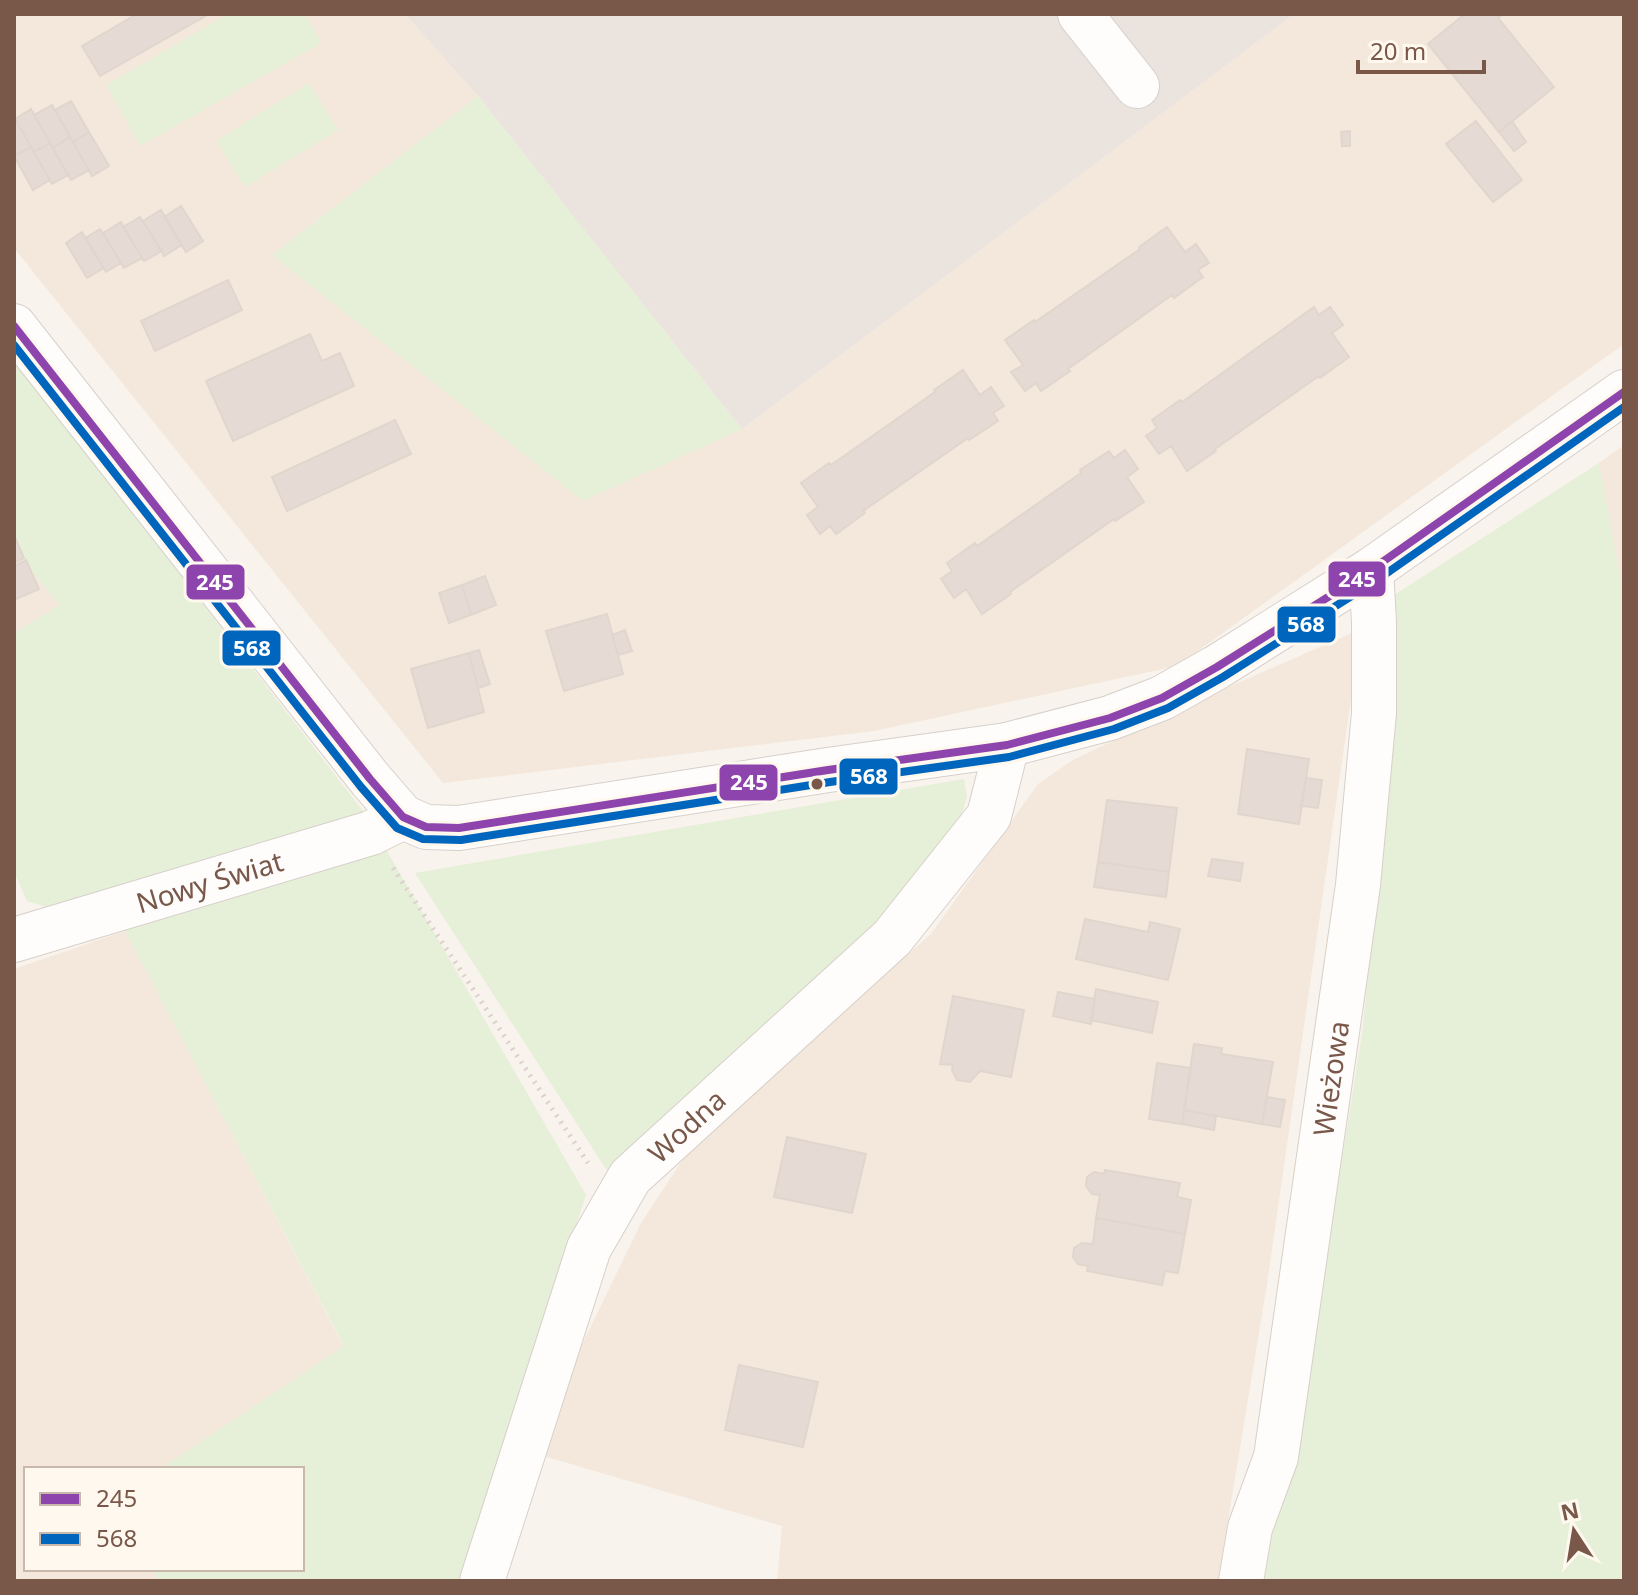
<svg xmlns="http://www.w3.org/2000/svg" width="1638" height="1595" viewBox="0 0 1638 1595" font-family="'Noto Sans',sans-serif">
<rect width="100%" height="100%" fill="#f8f3ec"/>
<!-- residential -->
<path fill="#f4e8dc" d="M14 14H405L478 96 273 254 583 501 742 429 1294 14H1624V344L1177 666 874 731 443 783 14 248Z
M1624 445V598L1599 463Z
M14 552 60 605 14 633Z
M1361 629 1267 1284 1218 1581H777L782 1526 530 1452 641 1223 693 1144 931 934 1038 784 1073 760 1179 709Z
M125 931 344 1347 160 1469H26V1569H153L159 1581H14V969Z"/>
<!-- industrial -->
<path fill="#ebe3dd" d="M405 14H1294L742 429 478 96Z"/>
<!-- green -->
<path fill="#e6efd7" d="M228 14H305L321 43 140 146 106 85Z
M309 83 338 130 245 187 216 141Z
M478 96 742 429 583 501 272 255Z
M14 360 366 815 586 1195 459 1581H159L153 1569H302V1469H160L344 1346 125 931 27 901 14 871V633L60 605 14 552Z
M1599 463 1624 598V1581H1263L1321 1290 1362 1034 1395 712 1391 597Z
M964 779 967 796 959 824 884 934 610 1175 415 873Z"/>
<!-- building -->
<path fill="#e5dbd4" stroke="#e1d6ce" stroke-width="2" d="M137 14H209L100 76 82 46Z
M1465 14H1503L1498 18 1554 87 1499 132 1428 44Z
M71 101 89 132 73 142 55 110Z
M52 105 70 137 53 148 34 115Z
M31 109 50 143 34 152 15 119Z
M14 117 31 147 14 156Z
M1476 121 1522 180 1493 202 1446 144Z
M1512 121 1526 142 1514 151 1499 132Z
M1350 131V146H1342L1341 132Z
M89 132 109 166 92 176 73 142Z
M70 137 89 170 71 180 53 148Z
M50 143 68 175 52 184 34 152Z
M31 147 50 180 33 190 14 156Z
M181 206 203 241 186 252 164 217Z
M161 210 182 245 164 256 143 221Z
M140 217 162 251 144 261 123 227Z
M121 222 142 258 124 268 103 233Z
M1167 227 1185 252 1196 244 1209 263 1198 270 1203 277 1174 298 1172 295 1068 369 1070 371 1041 391 1036 383 1025 391 1011 372 1023 365 1005 340 1034 320 1035 322 1140 249 1139 247Z
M100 229 121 263 106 272 85 238Z
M82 232 104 268 87 278 66 243Z
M228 280 242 310 155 351 141 321Z
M1314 307 1319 315 1330 307 1343 325 1332 333 1349 357 1320 378 1319 376 1215 449 1216 451 1187 471 1171 446 1159 454 1146 436 1157 428 1152 420 1180 400 1182 402Z
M310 334 322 361 340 353 354 386 233 441 206 381Z
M963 370 980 395 991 387 1004 406 993 413 998 421 969 440 968 438 863 511 865 513 836 534 830 526 820 534 807 515 818 507 801 483 829 463 831 465 935 392 934 390Z
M395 420 411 454 287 511 272 477Z
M1125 450 1138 469 1127 477 1144 502 1115 521 1114 519 1010 592 1011 594 982 614 966 589 954 598 941 579 952 571 947 563 975 543 977 546 1081 473 1080 470 1109 451 1114 458Z
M14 535 24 558 14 563Z
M26 560 39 589 14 600V566Z
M485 576 496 605 471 615 462 585Z
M462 585 471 615 449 623 439 593Z
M607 614 623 674 564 691 546 631Z
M625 630 632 651 618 655 612 635Z
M479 650 490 684 478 688 469 653Z
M469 653 484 712 428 728 411 669Z
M1247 749 1309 759 1299 824 1238 814Z
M1306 778 1322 780 1318 808 1301 806Z
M1107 800 1177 808 1169 872 1098 862Z
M1212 859 1243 863 1240 881 1208 876Z
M1098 862 1169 872 1166 897 1094 887Z
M1085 919 1148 932 1150 922 1180 929 1168 980 1076 959Z
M1096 989 1158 1002 1152 1033 1091 1020Z
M1058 992 1095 999 1091 1024 1053 1016Z
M953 996 1024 1010 1011 1077 980 1071 970 1082 957 1080 952 1070 953 1065 940 1064Z
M1194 1044 1222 1048 1221 1054 1273 1062 1262 1124 1184 1110Z
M1157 1063 1191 1068 1182 1124 1149 1119Z
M1267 1097 1285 1100 1280 1127 1262 1124Z
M1184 1110 1216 1116 1214 1130 1182 1124Z
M787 1137 866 1154 852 1213 774 1197Z
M1105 1170 1180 1183 1177 1197 1191 1200 1185 1234 1096 1218 1100 1195 1092 1194 1086 1186 1087 1177 1094 1172 1104 1174Z
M1096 1218 1185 1234 1178 1273 1165 1271 1162 1285 1087 1271 1088 1266 1078 1264 1073 1257 1074 1248 1082 1243 1093 1244Z
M739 1365 818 1382 803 1447 725 1430Z"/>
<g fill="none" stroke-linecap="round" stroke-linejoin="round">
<defs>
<g id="minor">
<path d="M1080 14 1137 86"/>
<path d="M14 326 370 779 403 817 426 827 459 828 828 770 1007 745 1110 718 1162 698 1217 667 1371 570 1624 392"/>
<path id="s1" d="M14 940 371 833 403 817"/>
<path id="s2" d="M482 1581 589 1248 630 1177 892 938 989 816 1007 745"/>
<path id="s3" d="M1241 1581 1250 1528 1276 1457 1358 885 1374 713V622L1371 570"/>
</g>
</defs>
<!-- minor casing -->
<use href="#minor" stroke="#d7d0ca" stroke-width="46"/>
<!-- path -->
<path stroke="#dbd2cd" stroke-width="5" stroke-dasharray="2 6" stroke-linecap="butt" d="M393 868 588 1163"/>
<!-- minor -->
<use href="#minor" stroke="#fefdfc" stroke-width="44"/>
<defs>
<path id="bus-1" d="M14 326 370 779 403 817 426 827 459 828 828 770 1007 745 1110 718 1162 698 1217 667 1371 570 1624 392"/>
<path id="bus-2" d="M14 345 361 787 397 828 423 839 461 840 830 782 1009 757 1114 729 1168 708 1223 677 1377 580 1624 407"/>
</defs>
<!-- bus-1 casing -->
<use href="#bus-1" stroke="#fff8ee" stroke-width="14"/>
<!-- bus-2 casing -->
<use href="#bus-2" stroke="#fff8ee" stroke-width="14"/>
<!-- bus-1 -->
<use href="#bus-1" stroke="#8e44ad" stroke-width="8"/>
<!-- bus-2 -->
<use href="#bus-2" stroke="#0065bd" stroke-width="8"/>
</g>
<!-- markers -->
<circle fill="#79584a" stroke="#fff8ee" stroke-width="3" cx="817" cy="784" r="7"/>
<g text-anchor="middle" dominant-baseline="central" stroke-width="6" stroke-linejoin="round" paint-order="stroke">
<!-- street labels -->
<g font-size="28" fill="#79584a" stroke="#fff8ee">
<text stroke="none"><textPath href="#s1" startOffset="204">Nowy Świat</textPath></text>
<text stroke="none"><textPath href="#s3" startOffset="512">Wieżowa</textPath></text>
<text stroke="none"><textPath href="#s2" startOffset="508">Wodna</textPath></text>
</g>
</g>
<g stroke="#fff8ee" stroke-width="3">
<rect x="1327" y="560" width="60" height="38" rx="8" fill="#8e44ad"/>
<rect x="185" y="563" width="61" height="38" rx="8" fill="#8e44ad"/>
<rect x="1276" y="605" width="61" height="39" rx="8" fill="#0065bd"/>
<rect x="221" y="629" width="61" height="38" rx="8" fill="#0065bd"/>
<rect x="838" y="757" width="61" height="39" rx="8" fill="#0065bd"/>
<rect x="718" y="763" width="61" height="39" rx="8" fill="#8e44ad"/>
</g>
<g font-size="22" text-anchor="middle" font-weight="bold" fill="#fff">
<text x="1357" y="587">245</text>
<text x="215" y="590">245</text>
<text x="1306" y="632">568</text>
<text x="252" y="656">568</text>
<text x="869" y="784">568</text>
<text x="749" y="790">245</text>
</g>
<!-- border -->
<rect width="1638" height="1595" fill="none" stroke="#79584a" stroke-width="32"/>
<!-- legend -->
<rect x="24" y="1467" width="280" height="104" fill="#fff8ee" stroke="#c9b8ac" stroke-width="2"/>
<rect x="40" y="1493" width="40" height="12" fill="#8e44ad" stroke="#c9b8ac" stroke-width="2"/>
<text x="96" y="1507" font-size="24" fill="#79584a">245</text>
<rect x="40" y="1533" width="40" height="12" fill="#0065bd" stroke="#c9b8ac" stroke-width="2"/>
<text x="96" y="1547" font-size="24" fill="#79584a">568</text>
<!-- north arrow -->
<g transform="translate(1574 1531) rotate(348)" stroke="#fff8ee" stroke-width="6" paint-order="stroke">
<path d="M0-6L14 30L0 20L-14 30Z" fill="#79584a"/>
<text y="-12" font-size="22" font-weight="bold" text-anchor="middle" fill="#79584a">N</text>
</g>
<!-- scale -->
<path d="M1358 60v12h126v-12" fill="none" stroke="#79584a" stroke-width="4"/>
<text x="1370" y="60" font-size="24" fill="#79584a" stroke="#fff8ee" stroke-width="6" paint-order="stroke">20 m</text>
</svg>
